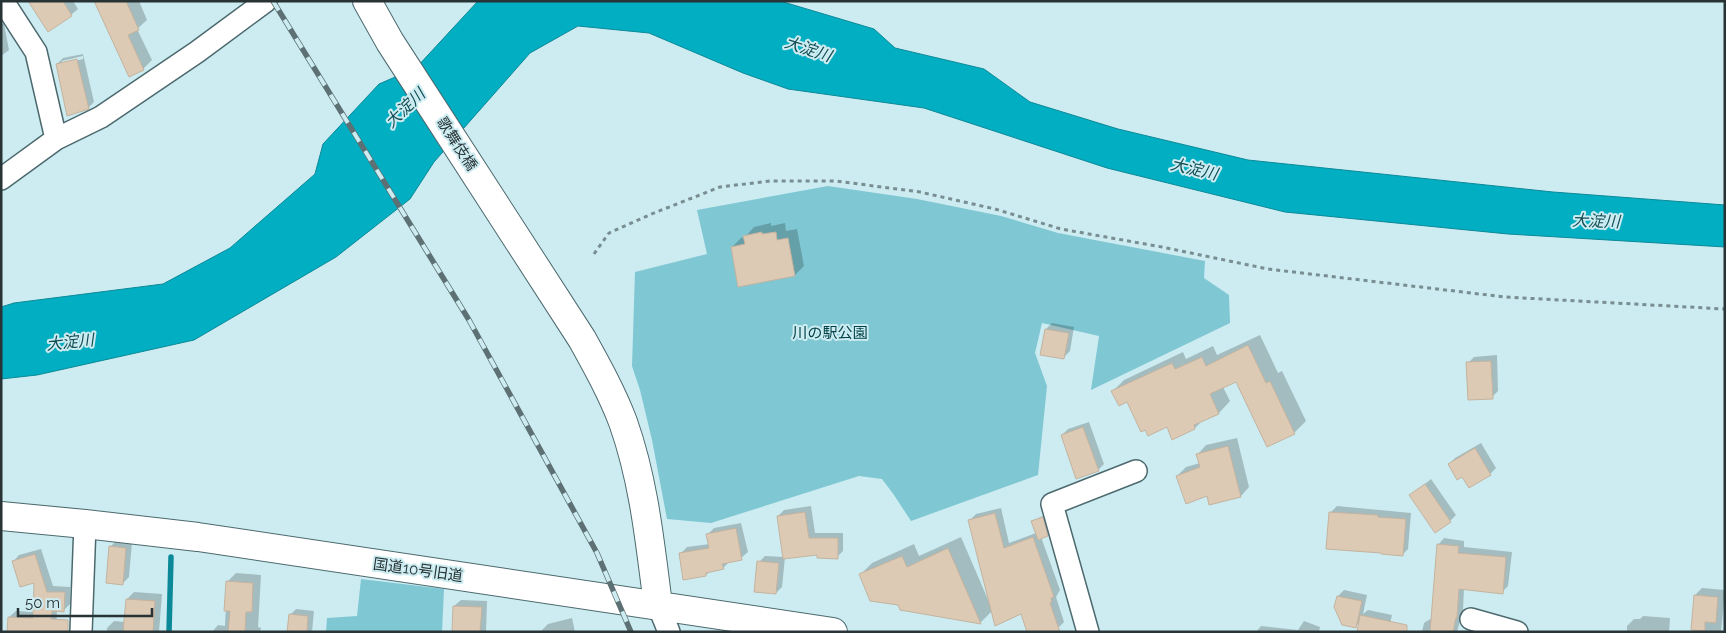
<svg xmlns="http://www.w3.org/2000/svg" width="1726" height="633" viewBox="0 0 1726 633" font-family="Raleway,'Noto Sans JP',sans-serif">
<rect width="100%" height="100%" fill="#ccecf1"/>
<!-- green -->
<path fill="#7fc7d3" d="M828 186 917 199 1001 216 1058 233 1205 261 1204 278 1229 295 1230 323 1091 390 1099 336 1042 323 1035 353 1047 386 1038 475 911 521 894 495 882 479 859 476 711 523 667 519 652 440 640 390 632 366 635 272 707 254 697 210Z
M361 579 444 589 442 632H326L327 618 357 616Z"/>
<!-- water -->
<path fill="#01aec2" stroke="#0c8998" d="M478 1H780L874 29 895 48 984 69 1030 102 1118 129 1248 160 1553 192 1725 205V247L1508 234 1285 212 1107 168 924 108 788 89 743 73 649 33 578 26 530 53 434 162 410 199 336 257 194 340 37 375 1 379V307L14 303 163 284 230 248 315 174 323 144 379 84 416 68Z"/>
<!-- shadow -->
<path fill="#0003" fill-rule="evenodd" d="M29 1H73L78 9 71 15 48 30Z
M96 1H139L147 20 137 29 152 60 143 69Z
M1 24H4L9 50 1 56Z
M83 54 94 102 88 108 57 64 63 58ZM83 56V59L62 64V61Z
M771 223V226L785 223 786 231 797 229 804 266 795 275 732 247 741 238 745 237 754 227Z
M1052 323 1074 327 1070 351 1063 358 1046 329Z
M1260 335 1278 373 1282 371 1306 421 1294 433 1237 380 1223 387 1230 401 1219 413 1203 420 1195 428 1173 438 1167 426 1113 391 1124 380 1183 352 1186 359 1213 346 1217 355Z
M1497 355 1498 391 1492 397 1468 363 1474 357Z
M1089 422 1104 464 1098 470 1062 435 1068 429Z
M1237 438 1249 487 1241 496 1210 504 1208 494 1177 476 1186 467 1200 463 1198 454 1206 445Z
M1481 443 1496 468 1490 474 1463 475 1449 464 1455 458Z
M1431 479 1456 515 1450 521 1411 495Z
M811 506 815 533H843V551L837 557 818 553 785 557 782 587 776 593 759 562 765 556 784 557 778 516 784 510Z
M1337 506 1411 513 1408 549 1402 555 1331 512Z
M1001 508 1009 543 1036 533 1032 521 1045 515 1050 532 1041 537 1060 590 1056 597 1064 622 1058 628 1022 613 992 611 981 622 901 609 899 604 860 575 872 563 914 544 919 556 961 537 989 602H990L970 520 976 514Z
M741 523 748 552 741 558 729 562 723 568 710 571 706 575 681 553 687 547 710 544 708 534 714 528Z
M1444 538 1464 541V547L1512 552 1508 586 1502 592 1464 588 1463 610 1457 632H1422L1424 623 1432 618 1438 545Z
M116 541 132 542 129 577 123 583 110 547Z
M41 549 53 586 70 587V604L64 610H57L56 632 9 617 16 611 35 612 36 581 13 562 19 555Z
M236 573 261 575 258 627 261 628 260 632H212L218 625 225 626 227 582Z
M1702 588 1725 590 1721 632H1700L1695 595Z
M1344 590 1367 595 1363 614 1368 610 1392 615 1388 632 1360 622 1356 626 1338 596Z
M134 592 162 594 159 632H107V628L114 621 125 622 127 599Z
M461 600 487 601 486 632H453L454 606Z
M296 609 314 611 312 632H288L290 615Z
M1643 616 1670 618 1669 632H1627V626L1634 619H1640Z
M572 618 575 632H542V630L548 624Z
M1304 621 1320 627 1319 632H1256L1261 626 1298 630Z"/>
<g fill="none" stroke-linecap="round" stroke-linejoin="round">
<!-- stream -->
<path stroke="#0c8998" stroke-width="5.5" d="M169 632 171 557"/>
</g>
<!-- building -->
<path fill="#dccab5" stroke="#c4b39f" d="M28 1H63L72 16 48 32Z
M94 1H126L139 30 128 35 144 70 129 77Z
M77 59 89 109 67 116 56 64Z
M762 232V234L776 232 777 240 788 238 795 276 738 287 731 247 745 244 743 236Z
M1045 329 1069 333 1064 359 1040 355Z
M1248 345 1266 383 1270 381 1295 434 1267 447 1236 382 1210 394 1219 414 1194 425 1195 429 1172 440 1167 427 1148 436 1145 430 1141 432 1127 402 1119 406 1111 391 1172 363 1175 369 1202 357 1206 366Z
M1491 361 1493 399 1468 400 1466 362Z
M1083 427 1099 471 1076 479 1061 435Z
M1228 446 1241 497 1209 505 1207 496 1186 504 1176 476 1200 467 1196 454Z
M1475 448 1491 475 1469 488 1462 477 1457 480 1448 464Z
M1425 484 1451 522 1435 533 1409 495Z
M805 512 809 538H838V559L817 558V555L783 559 777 516Z
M1329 512 1378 515V517L1406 519 1403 556 1381 554V553L1326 549Z
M995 513 1004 548 1033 537 1054 597 1051 598 1052 602 1050 603 1060 632H1027L1021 614 995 626 968 520Z
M1043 517 1048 536 1038 540 1031 521Z
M736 528 742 560 722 564 724 569 706 573V576L683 580 679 553 709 548 706 534Z
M1437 544 1459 546 1458 553 1506 557 1503 594 1459 589 1457 618H1456L1453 632H1430Z
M109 546 126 548 123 585 106 583Z
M948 548 981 624 900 610 898 605 870 601 859 574 902 556 907 567Z
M35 554 47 592H65L64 612 52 611 51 619 68 620V632H7L8 617 33 618 34 583 20 587 12 561Z
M757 561 779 563 776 594 754 592Z
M226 581 253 583 252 612H246L245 632H228L230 611H224Z
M1694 595 1718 597 1716 623 1705 622V631L1691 630Z
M1337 596 1362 601 1356 628 1342 625 1334 607Z
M126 599 155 601 153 632H123Z
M453 606 482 607 480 632H452Z
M289 614 308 616 307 632H287Z
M1360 615 1407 625V632H1357Z"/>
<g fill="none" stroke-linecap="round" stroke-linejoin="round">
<defs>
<path id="street" d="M3 1 36 52 56 139
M1 179 56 139 101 117 197 52 266 1
M658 605 669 632
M1471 619 1517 632
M81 632 85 524
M1088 632 1052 504 1136 471"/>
<path id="secondary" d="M367 1 390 42 582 339C597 366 612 393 623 422 644 481 650 543 658 605
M1 516 85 524 198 537 833 632"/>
</defs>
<!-- street casing -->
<use href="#street" stroke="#4c696e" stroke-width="24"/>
<!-- secondary casing -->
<use href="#secondary" stroke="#4c696e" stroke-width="30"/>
<!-- path -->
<path stroke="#788e91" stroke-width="3" stroke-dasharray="4 4" stroke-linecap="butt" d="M594 254 609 233 654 213 720 187 770 181H836L920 192 995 209 1061 229 1162 247 1268 269 1505 297 1725 309"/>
<!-- street -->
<use href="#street" stroke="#fff" stroke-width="21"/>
<!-- secondary -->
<use href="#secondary" stroke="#fff" stroke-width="28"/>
<defs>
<path id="rail" d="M273 1 469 320 597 553 631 632"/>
</defs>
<!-- rail casing -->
<use href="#rail" stroke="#5d7073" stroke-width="5.5"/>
<!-- rail -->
<use href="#rail" stroke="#ccecf1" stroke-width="4" stroke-dasharray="11" stroke-linecap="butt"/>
</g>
<g text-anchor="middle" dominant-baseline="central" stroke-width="4" stroke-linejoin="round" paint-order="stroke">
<!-- street labels -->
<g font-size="15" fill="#273335" stroke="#ccecf1">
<text transform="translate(457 144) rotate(57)">歌舞伎橋</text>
<text transform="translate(418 570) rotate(8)">国道10号旧道</text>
</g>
<!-- park labels -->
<g font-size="15" fill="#004149" stroke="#ccecf1">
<text x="830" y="333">川の駅公園</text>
</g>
<!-- water labels -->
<g font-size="16" font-style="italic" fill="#124d55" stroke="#ccecf1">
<text transform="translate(808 49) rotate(18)">大淀川</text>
<text transform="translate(405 108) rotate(-44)">大淀川</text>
<text transform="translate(1194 169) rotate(13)">大淀川</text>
<text transform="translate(1596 221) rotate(2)">大淀川</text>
<text transform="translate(70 342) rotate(-6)">大淀川</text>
</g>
</g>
<!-- border -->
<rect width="1726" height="633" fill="none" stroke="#273335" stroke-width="5"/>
<!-- scale -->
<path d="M18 608v8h134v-8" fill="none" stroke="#273335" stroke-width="2.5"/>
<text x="25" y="608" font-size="15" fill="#273335" stroke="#ccecf1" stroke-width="4" paint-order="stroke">50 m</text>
</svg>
